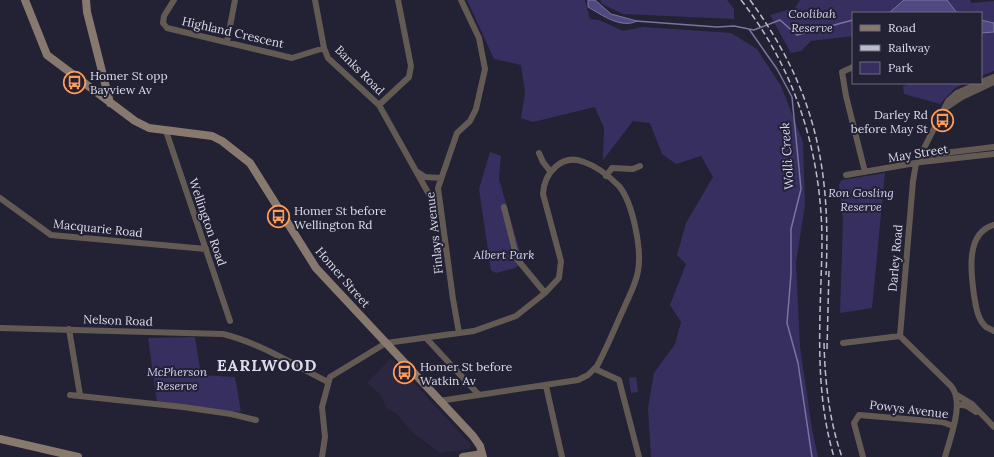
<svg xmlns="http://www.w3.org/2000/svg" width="994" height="457" viewBox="0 0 994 457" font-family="Lora,serif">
<rect width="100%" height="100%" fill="#232134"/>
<!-- built -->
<path fill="#2b2740" d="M390 359 394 361 471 445 469 449 440 453 412 432 396 413 387 409 380 394 367 383Z"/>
<!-- green -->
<path fill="#382f61" d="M467 0H585L590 19 599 20 623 31 643 27 731 33 757 49 781 86 803 142 805 204 796 263 800 347 812 429 818 457H651L648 408 654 373 675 344 681 322 670 305 686 264 677 255 686 223 713 177 701 156 676 164 662 154 650 123 633 121 603 160 604 128 595 107 533 122 521 118 525 93 521 65 494 59Z
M600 0H727L734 9V19L623 14 602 4Z
M800 0H970L971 3 994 1V71L981 76V13H853V36L811 41 801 51 791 53 770 15 795 8Z
M907 83H966L955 88 940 104 904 94 903 86 907 85Z
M490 152 501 156 499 179 523 262 515 268 496 273 491 270 479 189Z
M885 173 872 308 840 313 843 220 839 184 842 180Z
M195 337 201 375 235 377 241 411 239 412 157 402 148 338Z
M636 377 638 392 631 393 629 378Z"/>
<!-- water -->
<path fill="#504880" stroke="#7a74a0" d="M588 0H595L611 14 637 21C621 29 602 15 588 7Z
M904 0H947L957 13H889Z
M981 20 994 23V32L981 33Z"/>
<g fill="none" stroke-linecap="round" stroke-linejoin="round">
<!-- stream -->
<path stroke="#7a74a0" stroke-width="1.5" d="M636 21 717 27 734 26 754 30 780 20 797 35 853 20
M749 29 777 69 792 97 801 189 791 229V274L787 323 798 363 812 457"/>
<!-- street -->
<path stroke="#645a54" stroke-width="6" d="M174 0 164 16 163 23 167 28 292 58 324 48
M315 0 324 48 328 58 379 105 440 214
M227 42 235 0
M853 67 842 72 846 96 865 172
M981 82 994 77
M379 105 409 77 411 66 398 0
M947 107 962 97 994 82
M166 131 230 321
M539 153 543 162 550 171
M919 156 994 147
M416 171 425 177 441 178
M846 175 921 162 994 154
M606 176 612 168 633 169 640 166
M0 198 51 235 206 249
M504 207 517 259 545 293
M994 225C965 233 971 273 974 295 976 306 977 319 986 327 988 328 992 330 994 331
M0 328 223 334C260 343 294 365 328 382
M69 329 80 395
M459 333 453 299 438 188 457 133 470 121 476 109 485 69 479 38 461 0
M426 338 479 395
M843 343 900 336
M595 369 619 380 639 457
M546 386 562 457
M70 395 183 407 231 414 256 420
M957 395 972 404 994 427
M958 404 967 406 976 412
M322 457 325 437 322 407 330 377 386 343 474 331 516 316 545 293 559 278 561 261 543 194C544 173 562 153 584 162 596 166 610 177 619 186 633 203 642 250 638 271 636 284 629 296 624 308 615 327 607 348 597 366L588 375 578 380 439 401
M863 457 854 423 859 415 942 422 953 426
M945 457C950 438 965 402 951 386L900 336 913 181 916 164 948 101 957 93 980 83"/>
<!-- secondary -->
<path stroke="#88796f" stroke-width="8" d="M25 0 47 55 135 121 149 128 212 136 222 141 250 163 316 268 473 436 480 446 483 457
M86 0 87 12 110 103
M0 439 78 457
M463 457 482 454"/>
<!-- rail -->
<path stroke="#bebccb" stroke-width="1.5" stroke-dasharray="6 3" stroke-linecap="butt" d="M741 0C796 70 822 155 822 243 821 315 813 386 834 457
M750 0C815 89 831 167 826 275
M824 343C825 382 829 420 842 457
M827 349 829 269"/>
</g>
<!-- icons -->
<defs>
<symbol id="bus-ring" viewBox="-11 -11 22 22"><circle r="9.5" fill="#232134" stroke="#fe9c57" stroke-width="1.5"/><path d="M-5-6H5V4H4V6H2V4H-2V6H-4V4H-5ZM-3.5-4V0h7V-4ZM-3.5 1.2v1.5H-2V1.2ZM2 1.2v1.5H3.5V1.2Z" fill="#fe9c57"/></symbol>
</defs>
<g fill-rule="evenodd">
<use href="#bus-ring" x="62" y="70" width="25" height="25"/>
<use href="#bus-ring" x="930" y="108" width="25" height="25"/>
<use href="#bus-ring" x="266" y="204" width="25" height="25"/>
<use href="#bus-ring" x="392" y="360" width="25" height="25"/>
</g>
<g text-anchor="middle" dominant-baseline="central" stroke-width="4" stroke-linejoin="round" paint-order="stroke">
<!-- park labels -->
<g font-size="12" font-style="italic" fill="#d4d1f4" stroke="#232134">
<text x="812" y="13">Coolibah<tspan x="812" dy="14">Reserve</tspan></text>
<text x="861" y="192">Ron Gosling<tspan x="861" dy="14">Reserve</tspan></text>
<text x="504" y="254">Albert Park</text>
<text x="177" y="371">McPherson<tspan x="177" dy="14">Reserve</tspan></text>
</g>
<!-- street labels -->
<g font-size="12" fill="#dddce9" stroke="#232134">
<text transform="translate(233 32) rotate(13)">Highland Crescent</text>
<text transform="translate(360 70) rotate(45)">Banks Road</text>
<text transform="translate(918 153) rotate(-9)">May Street</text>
<text transform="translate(208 222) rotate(71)">Wellington Road</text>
<text transform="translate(98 228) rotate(6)">Macquarie Road</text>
<text transform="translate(434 233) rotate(-96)">Finlays Avenue</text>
<text transform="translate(895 258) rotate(-85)">Darley Road</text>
<text transform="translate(343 277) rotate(49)">Homer Street</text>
<text transform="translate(118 320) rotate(2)">Nelson Road</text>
<text transform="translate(909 409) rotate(7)">Powys Avenue</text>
</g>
<!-- poi labels -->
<g font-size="12" fill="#dddce9" stroke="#232134" text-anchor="start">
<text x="90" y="75">Homer St opp<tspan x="90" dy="14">Bayview Av</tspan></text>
<text x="928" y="114" text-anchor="end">Darley Rd<tspan x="928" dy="14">before May St</tspan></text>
<text x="294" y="210">Homer St before<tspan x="294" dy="14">Wellington Rd</tspan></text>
<text x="420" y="366">Homer St before<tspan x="420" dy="14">Watkin Av</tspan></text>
</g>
<!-- water labels -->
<g font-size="13" font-style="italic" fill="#d7d5f8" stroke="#232134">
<text transform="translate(787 156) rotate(-94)">Wolli Creek</text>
</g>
<!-- district labels -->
<g font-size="16" font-weight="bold" letter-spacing="1" fill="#dddce9" stroke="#232134">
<text x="267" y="365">EARLWOOD</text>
</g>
</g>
<!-- legend -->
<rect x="852" y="12" width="130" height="72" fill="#232134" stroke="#6d6c7c"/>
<rect x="860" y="25" width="20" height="6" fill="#88796f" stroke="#6d6c7c"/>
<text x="888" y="32" font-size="12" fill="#dddce9">Road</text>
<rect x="860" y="45" width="20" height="6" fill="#bebccb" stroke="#6d6c7c"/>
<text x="888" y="52" font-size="12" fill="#dddce9">Railway</text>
<rect x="860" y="62" width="20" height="12" fill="#382f61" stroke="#6d6c7c"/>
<text x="888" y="72" font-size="12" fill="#dddce9">Park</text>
</svg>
